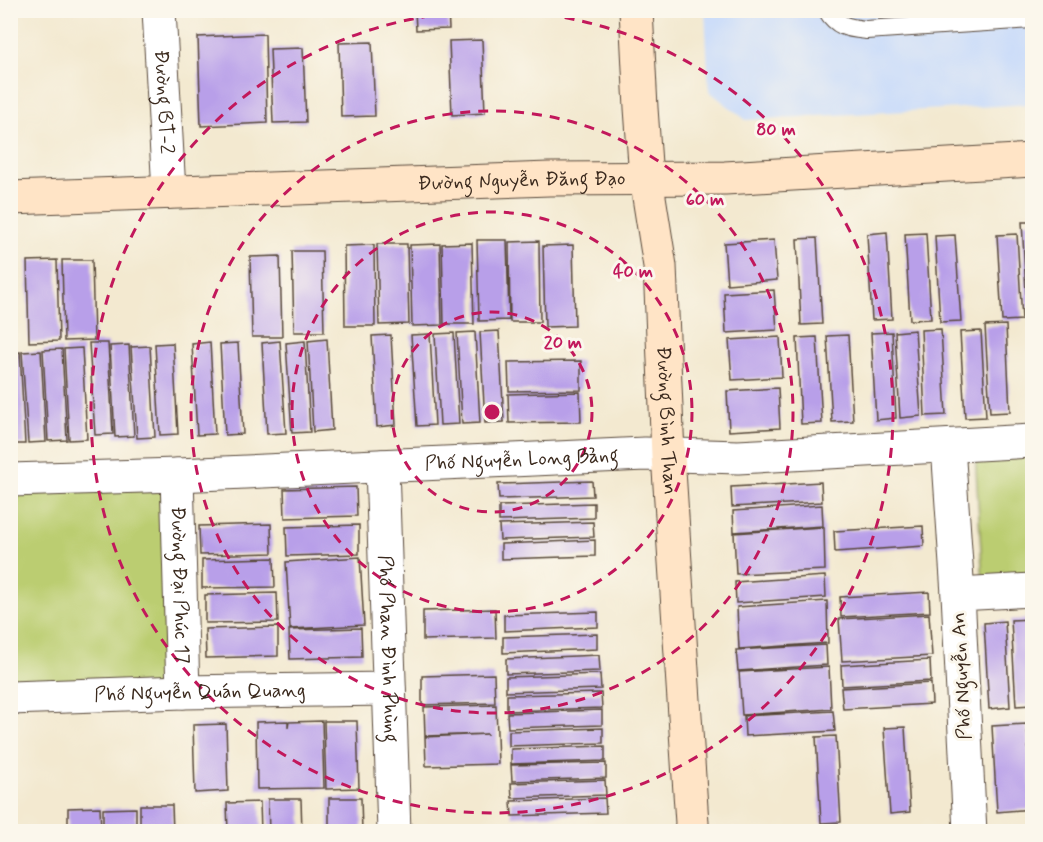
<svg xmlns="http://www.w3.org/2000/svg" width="1043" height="842" viewBox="0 0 1043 842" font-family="Mynerve,sans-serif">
<rect width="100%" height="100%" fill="#fbf7ec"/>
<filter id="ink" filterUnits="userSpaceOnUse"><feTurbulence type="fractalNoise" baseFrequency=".0167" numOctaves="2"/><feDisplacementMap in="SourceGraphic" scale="12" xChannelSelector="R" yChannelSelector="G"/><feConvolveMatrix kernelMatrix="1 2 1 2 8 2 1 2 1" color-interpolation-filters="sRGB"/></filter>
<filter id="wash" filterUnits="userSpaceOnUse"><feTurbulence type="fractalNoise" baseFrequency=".008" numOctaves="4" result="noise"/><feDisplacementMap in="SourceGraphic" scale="24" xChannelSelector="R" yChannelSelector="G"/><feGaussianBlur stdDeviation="1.35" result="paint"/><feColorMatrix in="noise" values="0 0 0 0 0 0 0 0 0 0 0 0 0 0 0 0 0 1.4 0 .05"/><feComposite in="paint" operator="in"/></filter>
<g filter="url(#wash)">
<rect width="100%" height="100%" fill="#f3e9d0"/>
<!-- built -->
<path fill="#cadcf9" d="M705 11H1032V104L746 120 709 91Z"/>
<!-- green -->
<path fill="#bbcd71" stroke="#7b7c48" stroke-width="1.5" d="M1032 450V581L983 583 975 453Z
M177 475 183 692 11 698 10 480Z"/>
<g id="blocks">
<!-- building -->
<path fill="#b89fe9" d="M10 10H13L14 38H10Z
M415 10H448L449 29 416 30Z
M265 34 267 123 201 126 198 37Z
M482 40 485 113 452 115 449 41Z
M372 42 375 116 341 117 339 43Z
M303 48 306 122 273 123 270 49Z
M1022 222H1032V308H1027Z
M887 232 892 319 872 320 867 234Z
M926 233 931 319 910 320 905 234Z
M1017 234 1022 320 1002 321 997 235Z
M955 235 961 321 940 322 935 236Z
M817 238 822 324 801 325 797 239Z
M477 240H507L509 320 479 321Z
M774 240 777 280 727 284 724 243Z
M539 241 540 322H510L509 242Z
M472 243 474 324H444L442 244Z
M377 244H407L409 324 379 325Z
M440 244 442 325 412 326 410 245Z
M374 245 375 326H345L344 246Z
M573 245 575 326 545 327 543 246Z
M292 251H322L324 332H294Z
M280 256 282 337H252L250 257Z
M57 260 59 341 29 342 27 261Z
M62 260H92L94 340 64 341Z
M774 290 777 330 726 333 724 293Z
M1006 325 1010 412 990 413 985 326Z
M941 329 946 415 925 416 921 330Z
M915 330 921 416 900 418 895 332Z
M499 331 504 422 485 423 480 332Z
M981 331 986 417 965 418 960 332Z
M475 332 480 423 462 424 457 333Z
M892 332 896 418 876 420 871 333Z
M454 333 459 424 440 425 435 334Z
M430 334 435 425 417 426 411 335Z
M391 335 396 425 377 427 372 336Z
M848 335 853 421 832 422 827 336Z
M780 337 782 377 732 380 729 340Z
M817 337 822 423 801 424 797 338Z
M327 339 332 430 313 432 308 341Z
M280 341 286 433 267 434 262 343Z
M305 341 310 432 292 433 286 343Z
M210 342 215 434 197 435 192 344Z
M89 343H108L113 434 95 435Z
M173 343 178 434 160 435 155 344Z
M238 343 243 434 225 435 220 344Z
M129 345 134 436 115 437 110 346Z
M150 346 155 437 137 438 131 347Z
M82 348 87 439 69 440 64 349Z
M62 349 67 440 48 441 43 350Z
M41 351 46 442 28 443 22 352Z
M20 352 25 444H10V353Z
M581 361V390L509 391 508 362Z
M778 388 780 428 729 431 727 391Z
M580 392 581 422 509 423 508 394Z
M592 481 593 496 499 499 498 484Z
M821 482 822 502 732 507 731 487Z
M356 487 357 516 285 518 284 489Z
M594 503V518L499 521V506Z
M822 505 823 526 734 532 733 511Z
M593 522 594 537 500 540 499 525Z
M271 524 272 553 200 555 199 526Z
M359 525V554L287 556 286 527Z
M923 526 924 546 835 552 834 531Z
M824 527 825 570 736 574 734 533Z
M595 540V556L501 559V544Z
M360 557 364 625 290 629 286 562Z
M274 558 275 587 202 588V560Z
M825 576 826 597 736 603 735 582Z
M929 592 930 612 841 617 840 597Z
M277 593 278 622 205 623V595Z
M827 601 828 643 739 649 737 607Z
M495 609 496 638 423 640V611Z
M598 612V627L504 631V615Z
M929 614 932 656 842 661 839 619Z
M1032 619V705L1016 706 1011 620Z
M1005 621 1010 707 989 709 984 623Z
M278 627V656L206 658 205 629Z
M361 628 362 657 290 659 289 630Z
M597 634V649L503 653V637Z
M826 645 827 665 738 671 736 650Z
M599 655 600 671 506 674V659Z
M930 660 931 681 842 686 841 665Z
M829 667 831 709 742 715 739 672Z
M494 674 495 703 422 705V676Z
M600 674 601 689 506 692V677Z
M931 683 932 704 843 709 841 688Z
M601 693 602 708 507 711V695Z
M496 705 498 764 426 766 425 737 488 734 425 736 424 707Z
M602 710V725L508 728 507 713Z
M833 711 835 731 745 736 744 716Z
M288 721V728L289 722 322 721 324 788 257 789 256 722Z
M324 721H357L359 788 326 789Z
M226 724 228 791 195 793 193 725Z
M1027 724 1032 809 997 812 992 726Z
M905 727 910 812 890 814 884 728Z
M603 728V743L509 746V731Z
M836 736 841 822 821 823 816 737Z
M605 746V761L511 764V749Z
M606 763V778L512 781 511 765Z
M605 780 606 795 512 798 511 783Z
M329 798H361L362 832H329Z
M605 798 606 813 512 816 511 801Z
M268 799H301L302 832H269Z
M260 802 261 832H228L227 803Z
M140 805H172L173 832H140Z
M100 807 101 832H68V808Z
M136 808V832H103V809Z
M605 825 606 832H544V830Z"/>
</g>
</g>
<g filter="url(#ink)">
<use href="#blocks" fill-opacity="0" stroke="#574739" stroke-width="1.5"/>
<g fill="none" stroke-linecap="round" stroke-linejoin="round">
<defs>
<path id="lane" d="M827 10C837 27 848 28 866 30L1032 19"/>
<g id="street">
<path id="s1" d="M159 10 169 192"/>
<path d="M948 446 958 594"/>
<path id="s2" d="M382 466 394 832"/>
<path id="s3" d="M177 475 183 692"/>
<path id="s4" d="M10 480 177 475 645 454 738 457 1032 441"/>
<path id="s5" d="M10 698 183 692 389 689"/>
<path d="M970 832 958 594 1032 590"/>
</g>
<g id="secondary">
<path id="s6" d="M636 10 641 108 646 178 660 266 668 455 692 823 691 832"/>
<path id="s7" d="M10 198 549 179 725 178 1032 160"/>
</g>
</defs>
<!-- lane casing -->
<use href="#lane" stroke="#574739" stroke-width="20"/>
<!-- street casing -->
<use href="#street" stroke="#574739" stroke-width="35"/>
<!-- secondary casing -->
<use href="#secondary" stroke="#574739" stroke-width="35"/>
<!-- lane -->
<use href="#lane" stroke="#fff" stroke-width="18"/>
<!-- street -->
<use href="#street" stroke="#fff" stroke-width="33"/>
<!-- secondary -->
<use href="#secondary" stroke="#ffe4c6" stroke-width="33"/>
</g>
</g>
<!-- distance rings -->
<g fill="none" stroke="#c2185b" stroke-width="3" stroke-dasharray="10 8">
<circle cx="492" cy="412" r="100"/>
<circle cx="492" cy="412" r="200"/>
<circle cx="492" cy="412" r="301"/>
<circle cx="492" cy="412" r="401"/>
</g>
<g text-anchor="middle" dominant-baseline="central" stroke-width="6" stroke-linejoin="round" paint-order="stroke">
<!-- street labels -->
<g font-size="20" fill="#3b2a1e" stroke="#fbf7ec">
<text stroke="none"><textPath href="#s1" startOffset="92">Đường BT-2</textPath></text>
<text stroke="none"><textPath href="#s7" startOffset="512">Đường Nguyễn Đăng Đạo</textPath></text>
<text stroke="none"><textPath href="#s6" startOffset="412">Đường Bình Than</textPath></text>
<text stroke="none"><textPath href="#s4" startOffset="512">Phố Nguyễn Long Bảng</textPath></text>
<text stroke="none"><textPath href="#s3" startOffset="110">Đường Đại Phúc 17</textPath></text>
<text stroke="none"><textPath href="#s2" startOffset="183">Phố Phan Đình Phùng</textPath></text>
<text transform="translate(962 676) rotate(-93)">Phố Nguyễn An</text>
<text stroke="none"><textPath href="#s5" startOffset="190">Phố Nguyễn Quán Quang</textPath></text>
</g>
</g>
<circle cx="492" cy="412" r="9" fill="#c2185b" stroke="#fbf7ec" stroke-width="3"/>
<g font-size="18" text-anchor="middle" font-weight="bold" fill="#c2185b" stroke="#fbf7ec" stroke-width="6" stroke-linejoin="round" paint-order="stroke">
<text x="776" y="135">80 m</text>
<text x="705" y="205">60 m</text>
<text x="633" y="277">40 m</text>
<text x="563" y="348">20 m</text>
</g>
<!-- margin -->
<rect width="1043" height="842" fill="none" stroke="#fbf7ec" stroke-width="36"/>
</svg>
